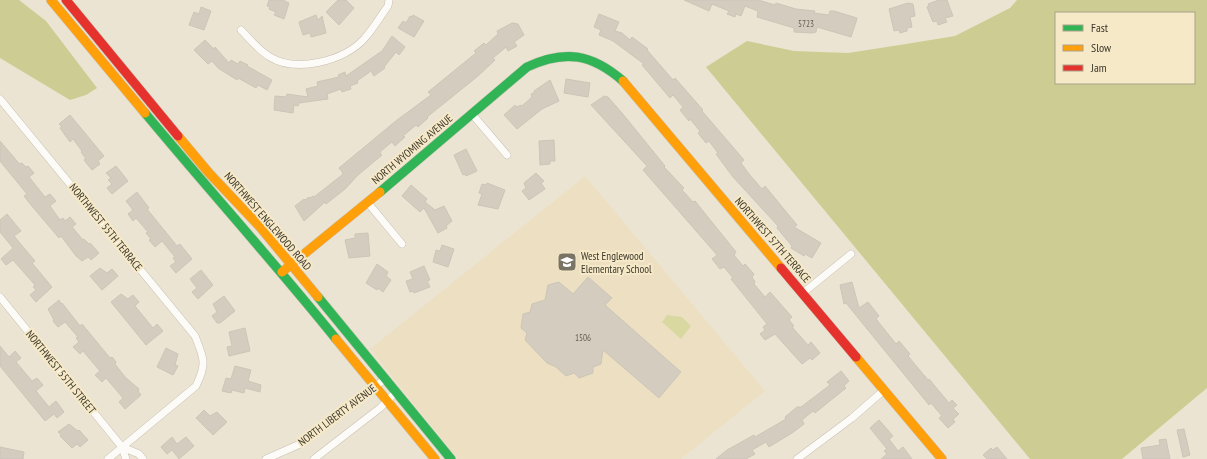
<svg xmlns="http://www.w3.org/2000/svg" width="1207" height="459" viewBox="0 0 1207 459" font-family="'PT Sans Narrow',sans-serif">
<rect width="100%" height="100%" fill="#ece4d2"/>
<!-- built -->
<path fill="#ede0c2" d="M585 176 765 391 681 459H458L370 349Z"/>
<!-- green -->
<path fill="#d9d8a0" d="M667 315 682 317 691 326 681 339 662 322Z"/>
<!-- forest -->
<path fill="#cdcc92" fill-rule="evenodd" d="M0 0H19L46 21 97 88 86 95 70 100 0 58Z
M1017 0H1207V388L1122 459H1030L706 67 747 41 794 51 848 53 906 44 955 36 1010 8ZM1056 13H1194V83H1056Z"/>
<!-- building -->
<path fill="#d3ccbf" stroke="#ccc5b8" d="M269 0H283L289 3 284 19 274 15 276 12 269 9 270 7 267 6Z
M338 0H346L354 8 339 25 326 12Z
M684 0H758L775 5 776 3 796 9 815 11 814 13 829 15 830 11H834L857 18 856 22 851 37 817 27 816 32 812 33 794 32V28L757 17 758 11 745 6 741 16 736 14 735 17 727 14 729 11 712 4 709 11Z
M939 0H947L953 16 945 18 947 22 938 25 937 21 933 22 927 7 929 6 928 4Z
M908 3 913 4 915 16 910 17 912 27 907 28V31L900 33 899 30 894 31 889 9Z
M201 7 211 11 204 30 189 25 194 12 199 14Z
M599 14 619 22 615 31 622 33 630 40 632 37 648 49 647 50 673 80 675 78 703 110 702 111 744 160 741 163 749 174 762 189 765 186 797 225 794 227 821 243 812 258 805 254 804 256 791 248 792 246 777 228 778 226 733 177 716 154 718 153 709 141 706 143 698 133 700 131 690 119 689 121 680 110 683 107 673 95 670 98 642 65 644 64 613 41 599 35 601 30 594 27Z
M316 15 318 20 322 16 326 33 311 37 310 33 303 35 299 22Z
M413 15 424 21 414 37 398 28 403 21 406 23 410 16 412 17Z
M512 23 518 24 524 35 514 42 517 46 508 51 506 47 493 58 495 60 478 76 427 117 428 118 418 127 416 125 403 136 405 137 395 146 392 142 381 151 380 153 382 155 358 175 345 189 326 204 325 202 304 221 295 206 304 199 305 200 309 197 310 198 313 196 314 197 342 175 343 173 339 168 397 120 431 95 428 92 476 53 474 51 484 43 486 45 498 34 497 31Z
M392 36 405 47 399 55 396 52 384 67 385 68 374 76 371 71 357 81 358 83 350 86 351 89 342 92 341 89 327 94 328 99 299 103 298 106 294 105 293 113 274 110 275 96 286 97 287 94 308 97 306 89 318 86 317 82 339 77 338 75 345 72 346 76 382 51Z
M205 40 214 49 215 47 229 63 231 60 238 64 240 61 248 65 247 66 272 80 267 90 258 85 256 88 238 78 237 80 218 68 212 61 208 64 194 50Z
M566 79 590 83 588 97 564 93Z
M550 80 559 101 542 109 517 129 504 115 515 105 517 107 521 105 522 106 532 97 531 94 534 93V91Z
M604 96 608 97 622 113 665 166 664 167 684 188 682 190 693 202 695 201 703 211 736 252 734 255 743 266 745 264 754 274 752 277 755 282 754 284 765 297 770 292 792 317 789 320 794 326 792 327 808 345 811 342 820 353 812 360 810 358 802 364 775 334 765 340 760 334 765 330 763 327 767 324 731 279 733 278 724 267 720 269 712 259 717 255 643 170 647 166 591 105Z
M70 115 104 156 98 161 100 164 92 170 84 160 86 159 81 152 82 151 73 139 70 142 60 128 62 127 59 124Z
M554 140 555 161H550V164L540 165 539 141Z
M0 141 17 161 20 164 22 163 26 167 28 166 34 173 29 177 45 197 50 194 56 201 50 206 60 220 63 218 65 221 70 217 76 224 72 227 83 240 84 239 89 244 90 243 99 253 91 260 88 257 82 261 76 256 61 236 59 238 31 205 24 196 27 194 0 161Z
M466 149 477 171 466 176 465 174 463 175 454 155Z
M116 166 128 181 112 194 107 188 112 184 108 180 111 178 106 173Z
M536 173 544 181 541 183 545 189 529 200 522 191 526 188 524 183Z
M487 183 505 190 498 209 478 205 482 194 479 193 482 184 486 185Z
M411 185 427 199 425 202 435 210 444 206 452 221 446 226 447 228 438 233 424 208 420 212 402 196Z
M137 192 149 208 147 209 177 246 180 244 192 259 176 273 170 266 176 262 173 258 175 257 162 241 155 247 149 240 151 239 146 233 148 232 136 218 133 221 128 214 133 210 126 201Z
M7 214 21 231 14 236 35 261 32 263 52 287 36 302 30 295 36 290 33 287 35 285 13 260 6 265 1 259 13 248 0 232V220Z
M368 233 370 256 349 258 345 240 355 238V234Z
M442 245 454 249 448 267 433 262 436 250 440 251Z
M377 264 388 272 386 276 391 280 383 292 378 288 377 290 366 283Z
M424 266 430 280 427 281 430 287 414 293 413 291 410 292 406 281 413 279 410 272Z
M100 268 107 273 112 269 118 276 102 290 90 276Z
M201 270 213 285 198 299 192 292 197 288 190 279Z
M588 277 612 298 605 305 681 372 659 398 603 350 601 364 593 367V373L579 378 574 373 566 376 556 367 547 363 525 340 527 333 521 328 523 314 530 312 532 304 545 300 548 285 559 282 573 294Z
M852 282 859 308 868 302 879 316 876 319 896 344 899 341 910 354 908 356 928 380 929 379 949 403 952 400 957 405 953 408 959 414 953 419 955 422 948 428 939 418 942 416 931 403 929 405 846 303 844 304 840 285Z
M121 294 128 299 133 295 139 302 135 306 153 328 157 324 163 331 146 345 111 302Z
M224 296 235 311 220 323H217L212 316 217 312 213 304Z
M59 300 61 304 62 303 80 326 82 324 110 358 112 357 116 362 115 364 125 377 139 389 138 391 141 395 125 409 119 402 123 398 106 378 102 382 95 375 100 371 83 351 80 354 73 347 79 342 76 338 78 337 65 322 58 327 53 321 54 320 48 309Z
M245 328 250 351 229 356 227 347 232 346 229 332Z
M0 346 9 357 15 351 21 358 16 362 32 381 37 378 43 385 36 391 49 407 56 401 64 412 57 418 54 414 45 421 0 366Z
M166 348 178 354 175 365 178 366 173 375 157 367Z
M235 366 251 370 248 381 261 385 260 392 245 388 244 393 232 390 231 393 222 391 226 378 231 379Z
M841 371 849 381 844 386 846 388 815 413 813 411 802 420 804 424 792 433 769 447 766 442 752 450 755 454 746 459H716L727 450 754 435 755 437 786 419 785 417 797 407H801L830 385 827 382Z
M204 410 210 416 217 412 227 422 213 435 196 418Z
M879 420 893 436 889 439 898 451 903 447 912 459H881L887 454 884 451 887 449 870 428Z
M69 424 78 431 79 430 88 440 80 447 77 444 72 448 60 436 61 435 58 432Z
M1184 429 1190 455 1183 457 1177 430Z
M172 437 177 444 186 437 194 446 179 459 172 450 167 454 161 447Z
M1166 439 1170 459H1143L1141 448 1160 445 1159 440Z
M0 447 24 452 23 459H0Z
M997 447 1007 459H987L983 455 991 448 993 450Z"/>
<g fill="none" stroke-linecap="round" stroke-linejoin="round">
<defs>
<path id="street" d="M241 30C250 39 258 50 270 57 296 73 344 61 364 39 373 29 380 17 388 6L389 0
M0 99 195 336C204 358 207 364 196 386L108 459
M472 114 507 155
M368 203 402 244
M803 293 851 254
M0 297 122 447 126 459
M122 447 139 454 143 459
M266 459 300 444 385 379
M314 459 380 408 396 392
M797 459 852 418 883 391"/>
<path id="fast" d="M145 113C208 189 274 262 336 339
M380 192 527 67C565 49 592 54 623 81
M318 297 451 459"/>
<path id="slow" d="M51 0 145 113
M623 81 781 268
M178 136 209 173 260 227 318 297
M282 272 380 192
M336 339 435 459
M856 357 942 459"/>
<path id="jam" d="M66 0 178 136
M781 268 856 357"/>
</defs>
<!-- street casing -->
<use href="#street" stroke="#c7c0b2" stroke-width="8"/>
<!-- fast casing -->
<use href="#fast" stroke="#c7c0b2" stroke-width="10"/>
<!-- slow casing -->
<use href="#slow" stroke="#c7c0b2" stroke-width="10"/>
<!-- jam casing -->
<use href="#jam" stroke="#c7c0b2" stroke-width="10"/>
<!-- street -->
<use href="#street" stroke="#fcfbf8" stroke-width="7"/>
<!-- fast -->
<use href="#fast" stroke="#30b455" stroke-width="9"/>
<!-- slow -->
<use href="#slow" stroke="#ff9f0a" stroke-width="9"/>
<!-- jam -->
<use href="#jam" stroke="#e5322d" stroke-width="9"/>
</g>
<!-- icons -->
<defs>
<symbol id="school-square" viewBox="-11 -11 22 22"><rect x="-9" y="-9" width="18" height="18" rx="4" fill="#7a7465" stroke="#f6e9c8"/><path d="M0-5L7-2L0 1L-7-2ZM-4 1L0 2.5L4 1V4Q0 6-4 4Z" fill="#fff"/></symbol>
</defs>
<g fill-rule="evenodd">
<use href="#school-square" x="556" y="251" width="22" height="22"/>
</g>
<g text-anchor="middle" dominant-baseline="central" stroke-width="4" stroke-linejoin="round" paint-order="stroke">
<!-- number labels -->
<g font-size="9" fill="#645f52">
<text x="806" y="23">5723</text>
<text x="583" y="337">1506</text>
</g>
<!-- street labels -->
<g font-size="11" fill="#3c372a" stroke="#f6e9c8">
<text transform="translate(412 149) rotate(-40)">NORTH WYOMING AVENUE</text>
<text transform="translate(268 221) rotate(49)">NORTHWEST ENGLEWOOD ROAD</text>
<text transform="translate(106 227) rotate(51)">NORTHWEST 55TH TERRACE</text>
<text transform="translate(773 240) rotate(49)">NORTHWEST 57TH TERRACE</text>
<text transform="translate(61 372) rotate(51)">NORTHWEST 55TH STREET</text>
<text transform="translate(337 415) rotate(-37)">NORTH LIBERTY AVENUE</text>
</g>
<!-- poi labels -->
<g font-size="11" fill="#3c372a" stroke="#f6e9c8" text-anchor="start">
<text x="581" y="256">West Englewood<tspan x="581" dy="13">Elementary School</tspan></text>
</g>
</g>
<!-- legend -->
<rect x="1055" y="12" width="140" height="72" fill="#f6e9c8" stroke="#aca289"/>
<rect x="1063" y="25" width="20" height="6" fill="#30b455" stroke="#aca289"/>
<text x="1091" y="32" font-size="12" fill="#3c372a">Fast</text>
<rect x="1063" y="45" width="20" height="6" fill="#ff9f0a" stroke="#aca289"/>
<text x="1091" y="52" font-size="12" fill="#3c372a">Slow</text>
<rect x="1063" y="65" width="20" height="6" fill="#e5322d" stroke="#aca289"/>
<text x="1091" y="72" font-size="12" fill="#3c372a">Jam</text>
</svg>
